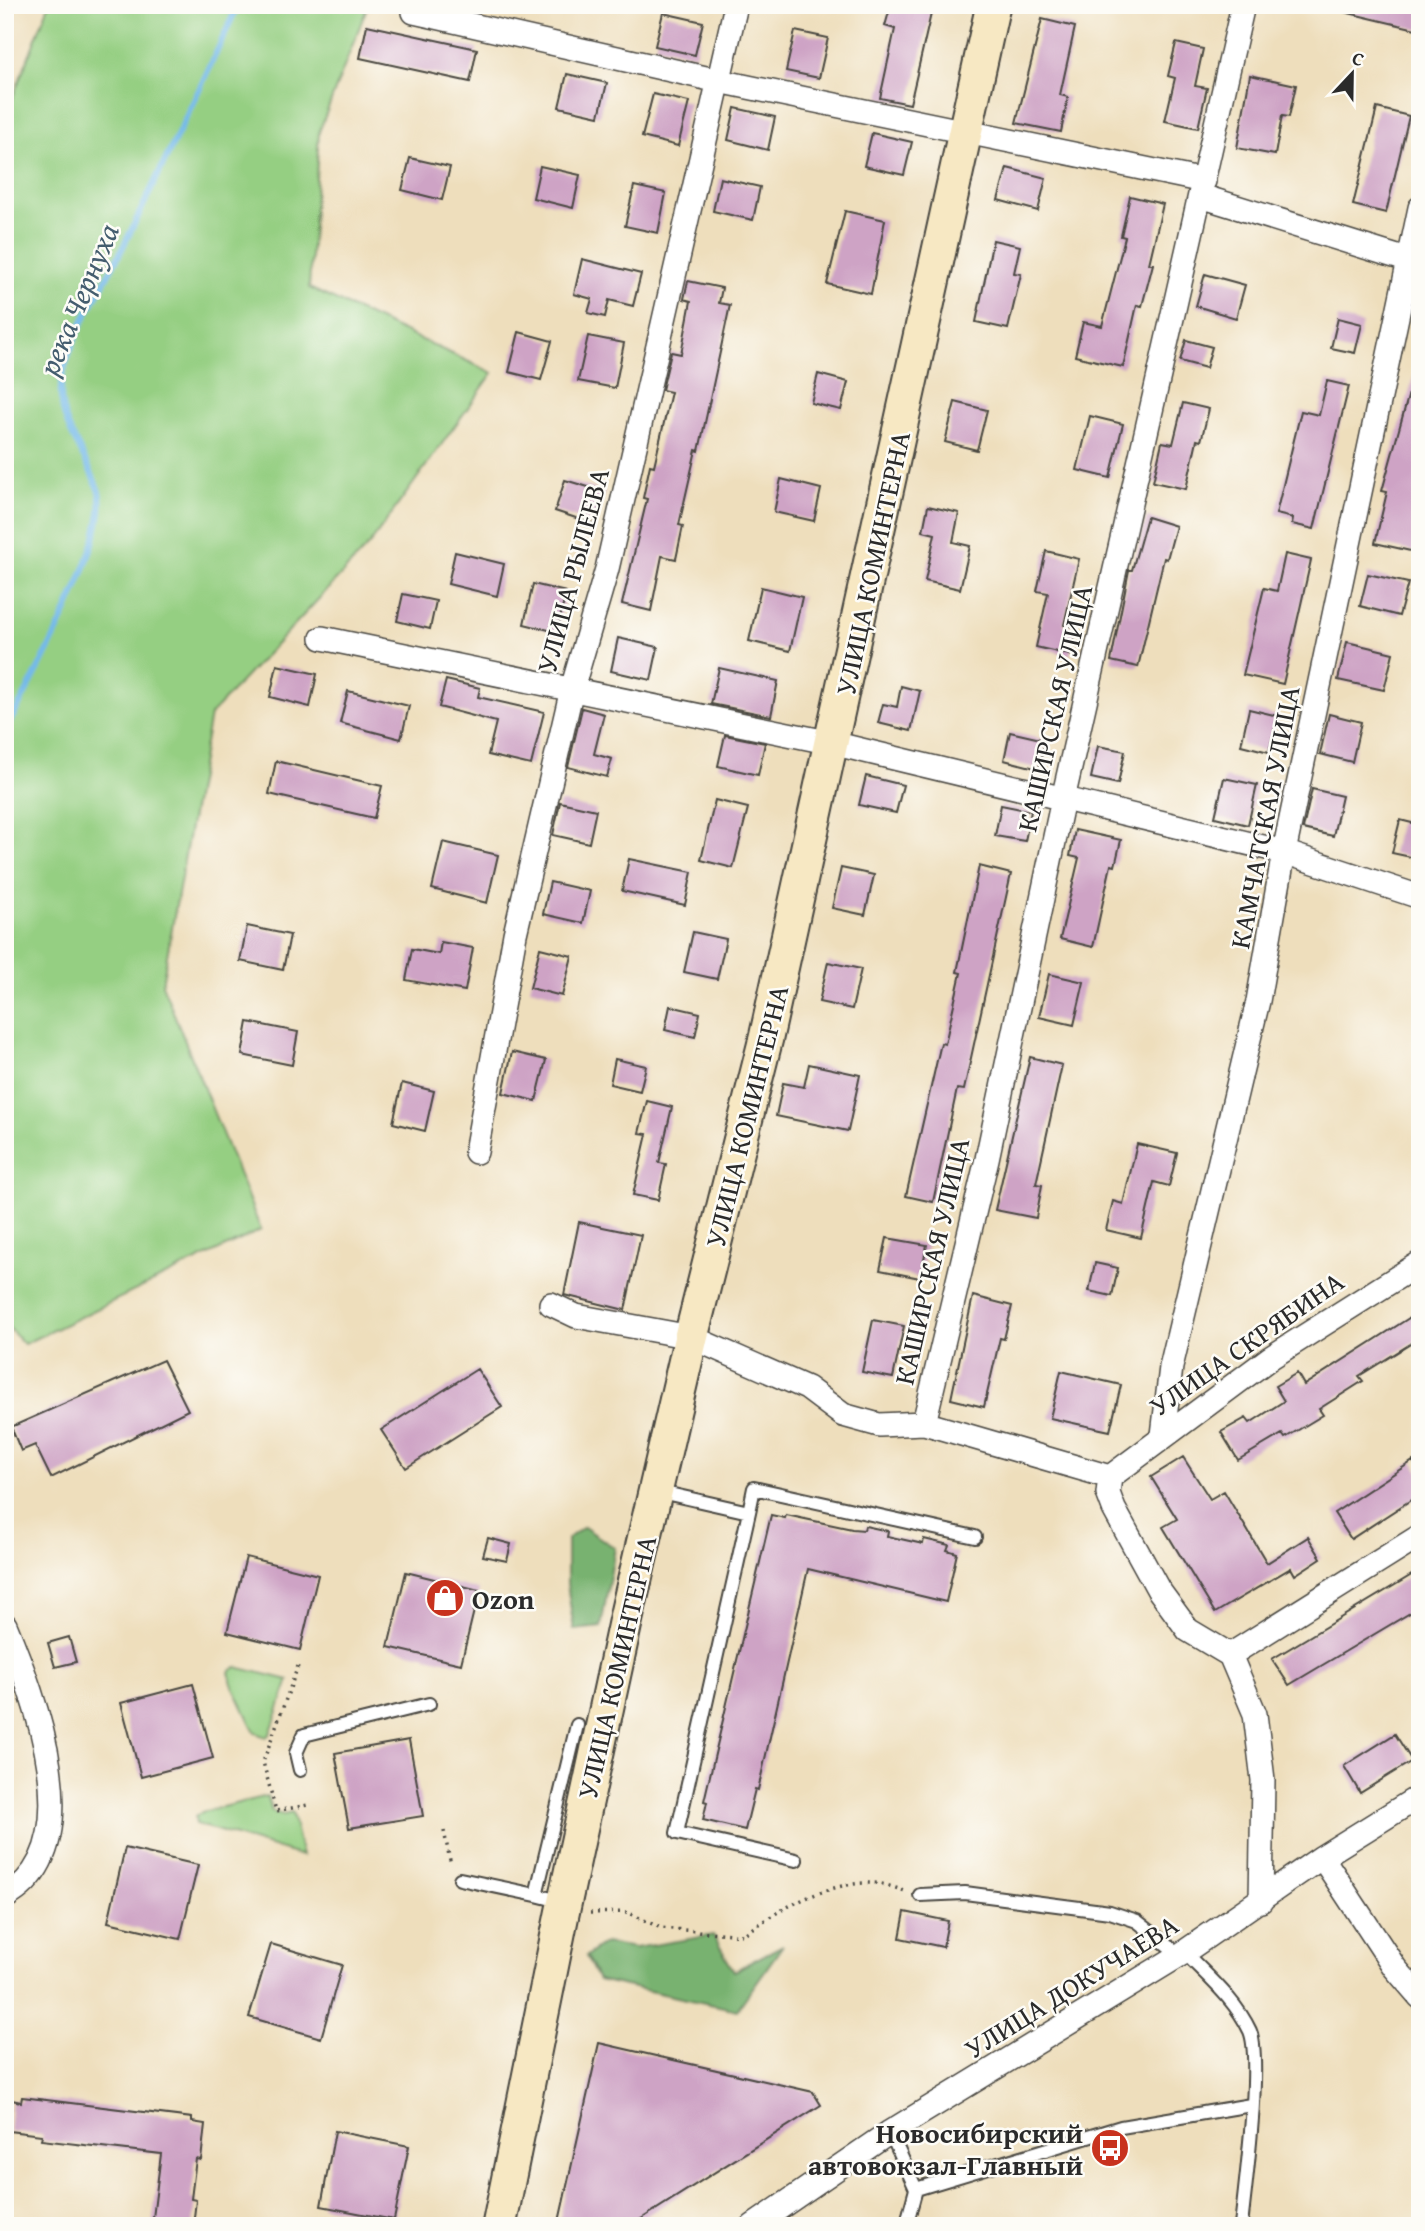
<svg xmlns="http://www.w3.org/2000/svg" width="1425" height="2231" viewBox="0 0 1425 2231" font-family="'Gentium Book Plus',serif">
<rect width="100%" height="100%" fill="#fdfcf7"/>
<filter id="ink" filterUnits="userSpaceOnUse"><feTurbulence type="fractalNoise" baseFrequency=".0143" numOctaves="2"/><feDisplacementMap in="SourceGraphic" scale="14" xChannelSelector="R" yChannelSelector="G"/><feConvolveMatrix kernelMatrix="1 2 1 2 8 2 1 2 1" color-interpolation-filters="sRGB"/></filter>
<filter id="wash" filterUnits="userSpaceOnUse"><feTurbulence type="fractalNoise" baseFrequency=".00686" numOctaves="4" result="noise"/><feDisplacementMap in="SourceGraphic" scale="28" xChannelSelector="R" yChannelSelector="G"/><feGaussianBlur stdDeviation="1.57" result="paint"/><feColorMatrix in="noise" values="0 0 0 0 0 0 0 0 0 0 0 0 0 0 0 0 0 1.4 0 .05"/><feComposite in="paint" operator="in"/></filter>
<g filter="url(#wash)">
<rect width="100%" height="100%" fill="#eedebc"/>
<!-- green -->
<path fill="#95cf82" stroke="#607d56" stroke-width="2" d="M49 5H368L319 132 309 288 493 373 369 545 210 715 162 984 261 1230 24 1344 5 1324V117Z
M236 1667 289 1680 270 1734 266 1737 255 1733 232 1684 229 1672Z
M267 1796 272 1812 283 1815 292 1813 302 1856 196 1824 195 1817 202 1812Z"/>
<!-- forest -->
<path fill="#78b270" stroke="#526e4e" stroke-width="2" d="M584 1527 615 1548 601 1627 574 1630 567 1584V1539Z
M713 1935 734 1971 783 1945 737 2010 598 1980 586 1956 605 1943 635 1948Z"/>
<g fill="none" stroke-linecap="round" stroke-linejoin="round">
<!-- stream -->
<path stroke="#73b9ea" stroke-width="6" d="M5 730C30 688 112 536 99 492 87 453 54 422 62 378 71 334 102 289 122 249 162 168 201 87 238 5"/>
</g>
<g id="blocks">
<!-- building -->
<path fill="#cea3c5" d="M891 5H933L910 104 880 98 895 29 885 26Z
M1345 5H1420V30L1344 12Z
M663 13 703 22 695 55 655 46Z
M1042 19 1075 27 1060 95 1068 97 1061 132 1016 123Z
M367 25 477 49 470 82 360 58Z
M795 31 828 38 819 78 786 71Z
M1176 43 1203 49 1195 86 1207 88 1198 128 1165 121 1175 78 1168 76Z
M567 74 607 83 599 116 559 107Z
M1250 75 1296 85 1289 117 1282 116 1275 155 1237 148Z
M653 94 689 102 678 146 642 137Z
M735 108 775 117 768 150 728 140Z
M1377 108 1409 116 1386 213 1353 205Z
M872 133 912 142 904 175 864 166Z
M410 158 450 167 442 200 402 190Z
M540 166 580 175 573 208 533 198Z
M1007 168 1046 178 1038 211 998 200Z
M720 178 760 187 753 220 713 211Z
M634 186 666 193 658 233 625 226Z
M1130 196 1163 204 1149 264H1153L1142 306 1137 305 1123 367 1075 356 1083 322 1102 326 1125 237 1121 236Z
M845 211 885 220 871 294 827 284Z
M993 240 1020 246 1014 273 1021 274 1008 329 976 322Z
M582 259 641 274 633 306 609 300 605 317 588 313 592 299 574 294Z
M1205 274 1245 285 1236 318 1196 306Z
M688 281 722 288 719 303 730 305 699 451 696 450 679 525 683 526 676 559 662 556 651 611 622 604 647 499 643 498 650 465 654 466 671 392 662 390 671 352 681 354 691 301 684 299Z
M1338 318 1362 324 1355 353 1331 348Z
M519 332 552 341 541 380 509 372Z
M588 336 624 343 615 388 578 381Z
M1186 340 1212 347 1206 368 1180 361Z
M818 374 848 382 841 410 811 403Z
M1414 375H1420V530L1415 552 1375 543 1387 492 1382 491Z
M1327 381 1349 386 1314 529 1292 524 1293 518 1276 514 1301 411 1319 415Z
M955 402 987 410 977 450 945 442Z
M1183 403 1209 409 1201 441 1197 440 1186 489 1153 482 1162 442 1173 444Z
M1090 416 1123 424 1110 478 1077 470Z
M781 479 821 489 814 521 774 512Z
M565 480 605 492 594 524 555 511Z
M928 506 959 513 953 542 970 546 960 589 925 581 935 534 923 531Z
M1147 517 1176 526 1167 559 1164 558 1138 667 1111 661 1129 570H1132Z
M1046 551 1079 559 1064 625 1076 627 1070 655 1036 647 1048 593 1037 591Z
M455 552 504 564 497 596 448 584Z
M1285 554 1311 560 1283 684 1243 675 1264 588 1277 591Z
M1368 574 1408 583 1399 616 1360 606Z
M533 584 566 592 557 632 524 624Z
M761 587 802 597 790 651 749 641Z
M403 594 436 601 430 629 397 621Z
M618 638 658 647 651 680 611 671Z
M1347 642 1393 653 1384 690 1338 680Z
M277 665 317 674 310 707 270 697Z
M719 668 778 681 771 716 711 704Z
M446 680 480 688 478 697 544 712 531 765 488 755 496 722 439 707Z
M901 686 920 691 911 731 878 723 883 704 897 707Z
M348 691 409 706 401 739 340 723Z
M582 708 604 714 594 754 612 759 607 777 568 767Z
M1249 709 1278 716 1269 752 1241 745Z
M1329 714 1361 722 1352 762 1320 754Z
M1010 732 1045 740 1039 769 1004 760Z
M725 735 765 743 758 775 718 766Z
M1098 746 1125 751 1118 784 1091 778Z
M276 761 382 786 374 818 269 794Z
M866 776 903 785 896 813 859 805Z
M1224 778 1257 785 1248 825 1215 817Z
M1312 789 1342 796 1333 836 1303 829Z
M715 800 748 808 733 868 701 860Z
M560 802 596 810 589 843 553 835Z
M1001 805 1031 811 1025 841 995 836Z
M1400 820 1420 825V859L1392 853Z
M1075 830 1121 840 1115 866 1111 865 1093 947 1060 939 1079 858 1070 856Z
M443 842 498 855 487 903 432 889Z
M629 859 692 872 685 905 622 891Z
M979 866 1011 874 964 1090 957 1089 933 1202 906 1196 941 1043 945 1044 961 973 957 972Z
M841 868 874 875 865 915 832 908Z
M550 882 590 891 583 923 543 914Z
M247 926 290 935 283 970 240 961Z
M693 932 726 939 717 979 684 972Z
M441 942 473 948 465 991 406 980 412 949 439 954Z
M540 948 572 956 562 996 530 988Z
M828 962 861 969 852 1009 819 1002Z
M1049 974 1084 982 1074 1025 1039 1017Z
M670 1006 700 1013 695 1037 665 1030Z
M248 1022 298 1032 292 1065 242 1055Z
M512 1052 546 1060 536 1101 503 1093Z
M1030 1057 1062 1065 1036 1184 1042 1185 1036 1218 995 1210Z
M615 1059 646 1066 640 1091 610 1084Z
M809 1064 860 1075 848 1131 776 1116 783 1083 804 1087Z
M402 1083 434 1091 425 1131 393 1123Z
M647 1101 672 1107 659 1163 666 1164 658 1200 633 1195 647 1134 639 1133Z
M1137 1144 1177 1153 1169 1186 1154 1182 1141 1238 1106 1230 1113 1201 1123 1204Z
M579 1222 641 1235 625 1310 564 1295Z
M887 1238 927 1245 920 1278 880 1270Z
M1095 1263 1118 1268 1112 1296 1089 1291Z
M973 1296 1012 1306 1004 1339 1000 1338 984 1407 951 1399Z
M1420 1311V1338L1359 1376 1363 1381 1319 1409 1323 1415 1285 1438 1282 1434 1238 1460 1221 1432 1246 1418 1250 1423 1284 1401 1275 1386 1297 1373 1304 1385Z
M873 1320 904 1326 893 1378 862 1372Z
M163 1360 188 1410 51 1478 35 1445 21 1451 11 1427Z
M477 1369 502 1407 406 1468 381 1430Z
M1061 1371 1121 1385 1110 1431 1050 1418Z
M1183 1457 1210 1499 1224 1491 1267 1563 1308 1537 1321 1558 1295 1575 1291 1568 1215 1613 1163 1527 1177 1519 1151 1477Z
M1413 1461 1420 1473V1494L1351 1539 1334 1513Z
M771 1515 785 1518 786 1515 852 1529 864 1530 865 1526 888 1531 887 1536 923 1544 924 1539 949 1545 947 1550 957 1553 946 1602 808 1569 758 1790 755 1789 745 1830 703 1820 707 1802 704 1801Z
M488 1538 511 1544 507 1561 483 1556Z
M246 1557 318 1575 300 1650 227 1632Z
M1420 1570V1607L1289 1685 1272 1659Z
M406 1572 479 1590 461 1664 388 1647Z
M69 1637 76 1662 55 1667 48 1643Z
M193 1684 213 1758 141 1777 121 1703Z
M1395 1734 1412 1761 1360 1793 1344 1766Z
M409 1740 423 1816 349 1828 335 1753Z
M125 1848 198 1865 180 1939 108 1922Z
M905 1912 948 1921 943 1947 900 1938Z
M271 1944 342 1965 321 2038 249 2017Z
M599 2043 813 2092 821 2105 630 2226H558Z
M22 2097 192 2118V2122L205 2124 201 2160 196 2159 191 2199 196 2200 193 2226H152L161 2154 41 2140 42 2135 9 2131 12 2100 21 2102Z
M335 2131 409 2146 394 2220 321 2206Z"/>
</g>
</g>
<g filter="url(#ink)">
<use href="#blocks" fill-opacity="0" stroke="#484641" stroke-width="2"/>
<g fill="none" stroke-linecap="round" stroke-linejoin="round">
<defs>
<path id="lane" d="M656 1491 749 1512 677 1833 796 1860
M749 1512 754 1488 975 1537
M300 1770 296 1753 304 1735 429 1704
M460 1879 536 1895
M920 1895 965 1893 1110 1912 1137 1921 1180 1955
M564 1902 536 1895 577 1725
M1184 1952C1208 1977 1235 1999 1250 2031 1262 2060 1245 2188 1241 2226
M890 2132 916 2189 906 2226
M916 2189 1121 2127 1251 2105"/>
<path id="street" d="M414 12 719 81 1204 181
M1201 196 1407 260
M322 638 832 743 1284 852 1420 897
M476 1152 515 934 572 689 607 569 736 5
M551 1304 576 1316 691 1337 807 1388 843 1415 879 1425 924 1423 1110 1477 1108 1493 1114 1509 1158 1589 1188 1630 1230 1655 1255 1714 1263 1780 1261 1901
M924 1423 987 1159 1063 799 1243 5
M1163 1435 1171 1367 1258 1001 1284 852 1420 208
M1110 1477 1270 1358 1420 1263
M5 1625C34 1695 94 1848 5 1897
M1230 1655 1420 1536
M1322 1857 1395 1968 1420 1997
M753 2226 890 2132 1180 1955 1322 1857 1420 1796"/>
<path id="secondary" d="M499 2226 562 1914 626 1618 691 1337 766 1038 993 5"/>
</defs>
<!-- lane casing -->
<use href="#lane" stroke="#484641" stroke-width="16"/>
<!-- street casing -->
<use href="#street" stroke="#484641" stroke-width="26"/>
<!-- secondary casing -->
<use href="#secondary" stroke="#484641" stroke-width="37"/>
<!-- path -->
<path stroke="#484641" stroke-width="3.5" stroke-dasharray="2 5" stroke-linecap="butt" d="M298 1666 263 1762 276 1811 308 1805
M444 1831 451 1865
M590 1913 627 1912 661 1928 743 1935C777 1910 829 1881 873 1883 883 1883 895 1888 905 1891"/>
<!-- lane -->
<use href="#lane" stroke="#fff" stroke-width="12"/>
<!-- street -->
<use href="#street" stroke="#fff" stroke-width="23"/>
<!-- secondary -->
<use href="#secondary" stroke="#f7e8c3" stroke-width="33"/>
</g>
</g>
<!-- icons -->
<defs>
<symbol id="shop-disc" viewBox="-11 -11 22 22"><circle r="9.5" fill="#c8321e" stroke="#fdfcf7"/><path d="M-5-2.5h2.3a2.7 3.5 0 0 1 5.4 0H5L5.5 6h-11ZM-1.5-2.5h3a1.5 2.3 0 0 0-3 0Z" fill="#fff"/></symbol>
<symbol id="bus-disc" viewBox="-11 -11 22 22"><circle r="9.5" fill="#c8321e" stroke="#fdfcf7"/><path d="M-5-6H5V4H4V6H2V4H-2V6H-4V4H-5ZM-3.5-4V0h7V-4ZM-3.5 1.2v1.5H-2V1.2ZM2 1.2v1.5H3.5V1.2Z" fill="#fff"/></symbol>
</defs>
<g fill-rule="evenodd">
<use href="#shop-disc" x="423" y="1576" width="44" height="44"/>
<use href="#bus-disc" x="1088" y="2126" width="44" height="44"/>
</g>
<g text-anchor="middle" dominant-baseline="central" stroke-width="5" stroke-linejoin="round" paint-order="stroke">
<!-- street labels -->
<g font-size="28" fill="#2b2b2b" stroke="#fdfcf7">
<text transform="translate(872 563) rotate(-78)">УЛИЦА КОМИНТЕРНА</text>
<text transform="translate(572 570) rotate(-75)">УЛИЦА РЫЛЕЕВА</text>
<text transform="translate(1054 708) rotate(-77)">КАШИРСКАЯ УЛИЦА</text>
<text transform="translate(1264 817) rotate(-79)">КАМЧАТСКАЯ УЛИЦА</text>
<text transform="translate(746 1116) rotate(-76)">УЛИЦА КОМИНТЕРНА</text>
<text transform="translate(931 1261) rotate(-77)">КАШИРСКАЯ УЛИЦА</text>
<text transform="translate(1246 1343) rotate(-35)">УЛИЦА СКРЯБИНА</text>
<text transform="translate(616 1667) rotate(-77)">УЛИЦА КОМИНТЕРНА</text>
<text transform="translate(1071 1986) rotate(-32)">УЛИЦА ДОКУЧАЕВА</text>
</g>
<!-- poi labels -->
<g font-size="28" font-weight="bold" fill="#2b2b2b" stroke="#fdfcf7" text-anchor="start">
<text x="472" y="1598">Ozon</text>
<text x="1083" y="2132" text-anchor="end">Новосибирский<tspan x="1083" dy="32">автовокзал-Главный</tspan></text>
</g>
<!-- water labels -->
<g font-size="30" font-style="italic" fill="#445d6e" stroke="#fdfcf7">
<text transform="translate(78 299) rotate(-67)">река Чернуха</text>
</g>
</g>
<!-- margin -->
<rect width="1425" height="2231" fill="none" stroke="#fdfcf7" stroke-width="28"/>
<!-- north arrow -->
<g transform="translate(1352 74) rotate(22)" stroke="#fdfcf7" stroke-width="5" paint-order="stroke">
<path d="M0-5L12 26L0 18L-12 26Z" fill="#2b2b2b"/>
<text y="-10" font-size="19" font-weight="bold" text-anchor="middle" fill="#2b2b2b">С</text>
</g>
</svg>
